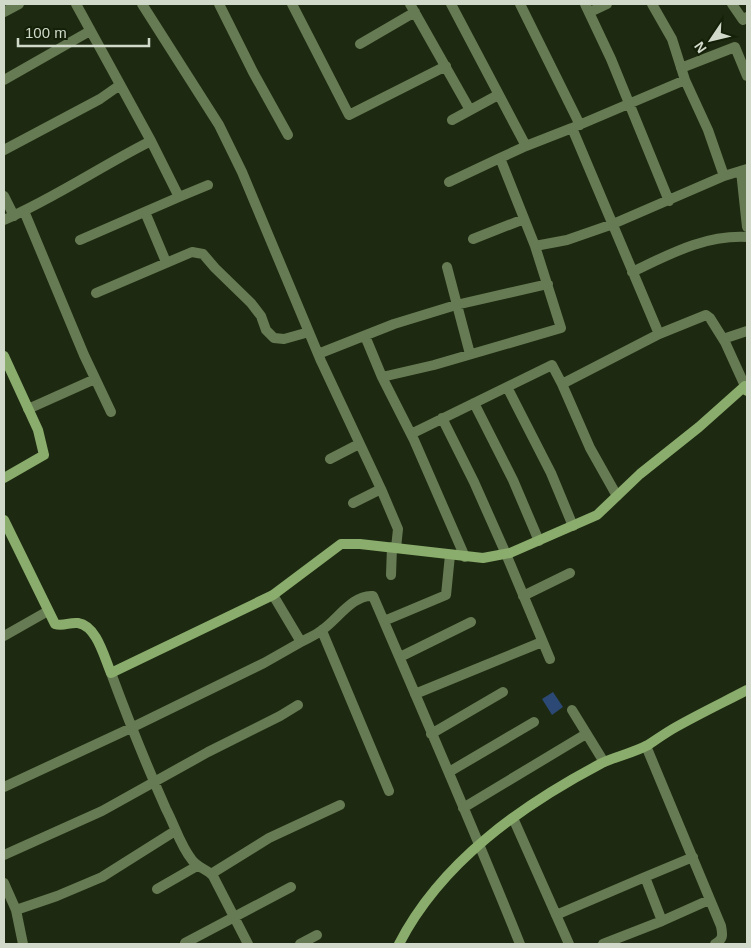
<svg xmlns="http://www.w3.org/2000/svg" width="751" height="948" viewBox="0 0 751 948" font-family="Helvetica,sans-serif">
<rect width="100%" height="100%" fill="#1d2a11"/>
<!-- building -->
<path fill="#2b4974" d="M553 692 563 707 552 715 542 699Z"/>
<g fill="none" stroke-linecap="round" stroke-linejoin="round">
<!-- street -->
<path stroke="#667b53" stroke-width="10" d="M142 4 219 125 242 172 321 361 381 489 398 529 396 548
M219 4 253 72 288 135
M292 4 349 115 446 66
M410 4 470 110
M451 4 526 146 500 158 535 246 567 240 613 224 724 176 747 169
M520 4 580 125
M585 4 611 59 669 201
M652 4 672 39 685 80 708 130 724 176
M732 4 743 20 747 17
M4 12 19 4
M590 12 607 4
M360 44 415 12
M681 68 735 47 747 76
M4 80 90 31
M452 120 498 95
M572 128 659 334
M526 146 572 128 685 80
M4 150 100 99 120 85
M741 171 747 227
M449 182 500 158
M4 196 14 216
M179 197 208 185
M24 211 84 355 111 412
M145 212 166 262
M4 220C55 198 101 166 151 141L76 4
M473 239 524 219
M80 240 179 197 151 141
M447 267 470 354
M632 272C670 254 704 235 747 237
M96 293 192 252 203 254 215 268 251 303 261 316 266 330 274 338 284 339 309 332
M365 336 382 377 414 440 465 557
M723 339 747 331
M318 354 394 324 456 305 548 284
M382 377 434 365 561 328 535 246
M507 387 551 473 573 526
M474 403 513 480 539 541
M28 409 95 379
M442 418 474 482 506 554 550 659
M411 434 552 365 562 384
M330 459 359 444
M617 496 590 448 562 384 659 334 706 315 710 318 725 342 745 386 747 385
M353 503 381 489
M391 575 392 547
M273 595 301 642C308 638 316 635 322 630 337 620 353 594 373 596 423 712 473 827 520 944
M523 596 570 573
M384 621 446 595 450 555
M322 631 389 791
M4 636 48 611
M400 657 471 622
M111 673C128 719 146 764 166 809 175 826 180 845 192 860 198 868 207 869 213 876L248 944
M415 694 542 642
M572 710 604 762
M431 734 503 692
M646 746 721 926C723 936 723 939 715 944
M449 772 534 722
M4 787 131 728 264 663 301 642
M463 808 586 734
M513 818 569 944
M4 855 102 811 208 752 280 716 298 705
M211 874 269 838 340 805
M645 877 693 857
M4 883 16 910
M157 889 197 866
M556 915 645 877 662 921 603 944
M662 921 709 900
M185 943 291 887
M23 944 16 910 57 896 102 877 175 831
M300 944 317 935"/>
<!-- secondary -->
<path stroke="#8aac6c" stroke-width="10" d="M4 356 38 430 44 455 4 478
M4 520 55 624C63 627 69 622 78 623 97 626 104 657 111 673L273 595 341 544H360L483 558 510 553 597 515 640 474 699 427 745 386 747 391
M399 944C441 862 522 805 602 763 617 756 633 753 648 745 657 739 667 732 676 727 699 714 724 702 747 690"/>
</g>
<!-- border -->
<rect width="751" height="948" fill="none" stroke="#d1d9ca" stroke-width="10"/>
<!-- north arrow -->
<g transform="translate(711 40) rotate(235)" stroke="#142007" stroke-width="4" paint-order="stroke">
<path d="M0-4L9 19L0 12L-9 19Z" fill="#d1d9ca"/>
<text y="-8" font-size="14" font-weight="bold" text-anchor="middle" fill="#d1d9ca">N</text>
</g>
<!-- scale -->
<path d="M18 38v8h131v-8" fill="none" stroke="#d1d9ca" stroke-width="2.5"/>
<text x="25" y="38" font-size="15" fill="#d1d9ca" stroke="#142007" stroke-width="4" paint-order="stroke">100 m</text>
</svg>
